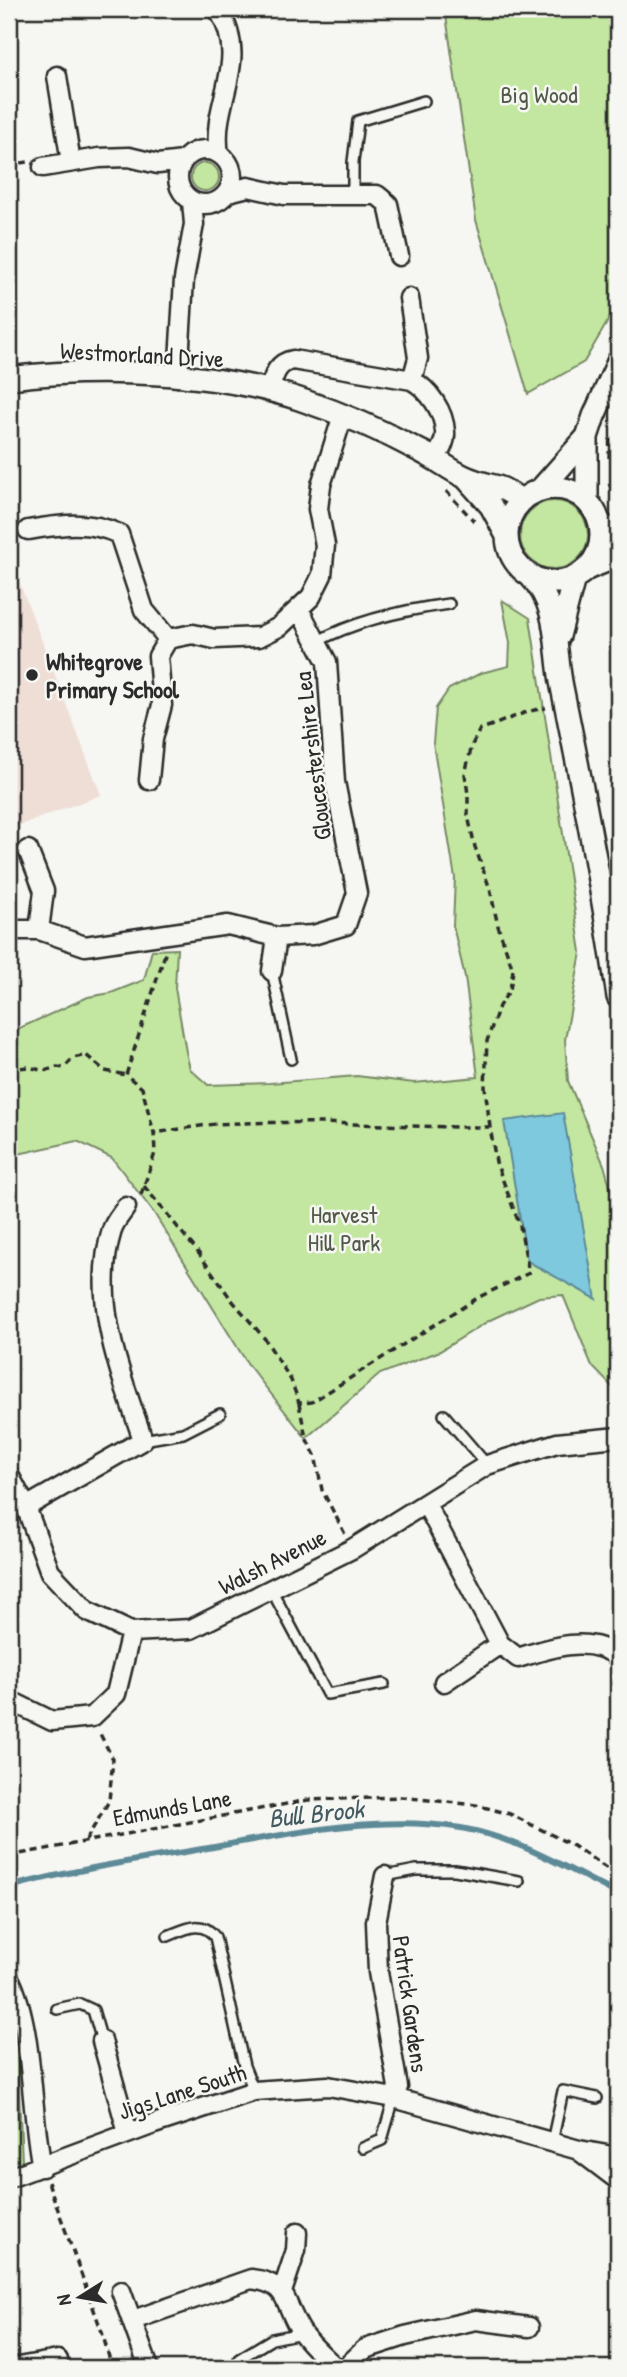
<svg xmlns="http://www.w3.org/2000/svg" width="627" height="2377" viewBox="0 0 627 2377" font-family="'Patrick Hand',sans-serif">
<rect width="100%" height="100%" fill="#f6f6f2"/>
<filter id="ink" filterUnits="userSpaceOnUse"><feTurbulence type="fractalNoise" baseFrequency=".0143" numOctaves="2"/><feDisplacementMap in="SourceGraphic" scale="14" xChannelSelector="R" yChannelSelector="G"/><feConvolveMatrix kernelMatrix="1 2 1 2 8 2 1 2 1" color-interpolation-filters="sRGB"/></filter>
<g filter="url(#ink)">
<!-- built -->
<path fill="#eeded6" d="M9 555 101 795 9 829Z"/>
<!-- green -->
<path fill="#c3e7a1" stroke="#778966" stroke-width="2" d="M445 9H618V304L584 362 528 394 476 220Z
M191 177a14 14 0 1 1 28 0a14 14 0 1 1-28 0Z
M520 535a34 34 0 1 1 68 0a34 34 0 1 1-68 0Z
M502 600 530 618 581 952 565 1040 568 1081 604 1165 615 1204 618 1224V1380L616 1391 592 1366 563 1295 539 1297 490 1320 440 1351 380 1374 306 1438 249 1366 154 1213 112 1158 77 1141 9 1156V1033L88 997 111 993 144 980 152 950 177 949 175 988 186 1052 190 1069 208 1085 270 1083 357 1076 414 1083 478 1077 465 977 453 926 455 878 433 743 436 708 449 689 481 673 509 666 510 643Z
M9 1985 16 2024 22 2162 9 2171Z"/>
<!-- water -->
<path fill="#7fc9df" stroke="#5d8a97" stroke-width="2" d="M563 1113 596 1299 527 1261 504 1121Z"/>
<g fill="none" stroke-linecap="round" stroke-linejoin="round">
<!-- stream -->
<path stroke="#5d8a97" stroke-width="6" d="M9 1887C72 1870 137 1860 202 1849 287 1834 375 1814 461 1828 518 1838 568 1869 618 1894"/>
<defs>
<path id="service" d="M353 195V162L358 121 424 101
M316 642C357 620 403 610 449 604
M272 971 291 1059
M444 1415 487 1465
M143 1440 183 1433 220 1414
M271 1589 327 1694 384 1684
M385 1876 416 1870H455L519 1881
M168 1936C185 1929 202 1919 215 1937L244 2066 254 2091
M57 2009 80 2004 93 2010 102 2041
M552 2142 563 2091 597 2098
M363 2148 382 2140 394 2098
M239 2359 272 2339 302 2333"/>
<path id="minor" d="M218 9C252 64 210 100 219 154
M57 76 71 162
M178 177a27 27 0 1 1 54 0a27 27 0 1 1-54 0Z
M43 167 99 158 129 157 158 164 183 161
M228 192 248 187 284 195H377L388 204 399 256
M409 298 418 358 412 380
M178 377 184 279 194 224 192 202
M269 391C274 376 276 363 293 360L412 380C429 390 444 411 445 432 446 442 440 451 435 459
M599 522 618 531
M28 530C60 525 88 520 119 534L144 610 168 639
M583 572 618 558
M149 780 153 739 162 705 158 656 168 639 193 634 214 639 259 637 279 627 311 597 322 575 325 545 318 509 321 485 343 415
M28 850 44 891 39 930
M9 930H39L85 946 228 925 277 937 313 935 346 925 357 893 335 782 327 662 299 609
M272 971 277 937
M9 1475 26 1507 50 1572 87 1611 131 1632 191 1629 352 1549 487 1465 557 1443 618 1437
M426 1504 500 1644 518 1658C549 1648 590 1634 618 1657
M26 1507 143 1440C121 1374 90 1301 112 1230 114 1222 121 1215 126 1207
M444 1682 500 1644
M9 1700 52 1721 92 1717 116 1694 131 1632
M385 1876 376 1922 378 1972 398 2087 394 2098
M9 1978C34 2027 30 2111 42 2167
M102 2041 128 2133
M581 2152 618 2180
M9 2178 154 2124 254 2091 328 2086 394 2098 579 2150 618 2157
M121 2291 149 2368
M282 2292 296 2250 297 2233
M133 2320 251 2279C290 2283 283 2303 301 2331 310 2345 325 2357 336 2368
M12 2368 58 2360
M345 2368 365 2349 405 2336 476 2320 529 2327"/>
<path id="tertiary" d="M9 378C96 367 215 371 299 399 341 413 383 431 422 452 436 459 449 469 463 476 475 482 486 484 498 487 506 489 514 496 521 500
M467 479 491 506 506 534
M507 535a47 47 0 1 1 94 0a47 47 0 1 1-94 0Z
M540 490 587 437
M587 501V437L594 416 618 362
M531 577C560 606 554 650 562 687 583 790 603 893 618 997
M559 636 574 578"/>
</defs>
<!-- service casing -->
<use href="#service" stroke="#2b2b2b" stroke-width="14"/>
<!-- minor casing -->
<use href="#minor" stroke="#2b2b2b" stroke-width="23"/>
<!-- tertiary casing -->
<use href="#tertiary" stroke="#2b2b2b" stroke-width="26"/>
<!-- path -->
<path stroke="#2b2b2b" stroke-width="3.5" stroke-dasharray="7 5" stroke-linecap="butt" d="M9 165 28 162
M609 458 610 434
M609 483 618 503
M446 491 474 521
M501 554 512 571
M9 1069 29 1067 44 1071 57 1067 64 1068 73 1058 86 1055 105 1071 126 1075
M490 1127 485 1087 487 1041 499 1006 510 990 513 970 498 926 490 889 475 847 468 816V794L465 774 472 745 480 729C503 723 524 710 546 708
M144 1186 197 1251 231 1299 265 1339 291 1380 299 1403 312 1402 479 1297 529 1273 520 1226 496 1162 490 1127C399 1128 308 1119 217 1124 196 1126 175 1130 154 1133
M141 1195 155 1153 154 1133 142 1088 126 1075 166 951
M299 1404 306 1438 315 1455 322 1490 345 1534
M86 1840 109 1801 113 1759 99 1732
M9 1856 308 1800 401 1797 476 1805 510 1814 572 1845 618 1876
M48 2182 102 2332 112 2368"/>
<!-- service -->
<use href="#service" stroke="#f6f6f2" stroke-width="9"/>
<!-- minor -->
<use href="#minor" stroke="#f6f6f2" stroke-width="18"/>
<!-- tertiary -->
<use href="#tertiary" stroke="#f6f6f2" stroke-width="21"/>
</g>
</g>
<!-- markers -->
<circle fill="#2b2b2b" stroke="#f6f6f2" stroke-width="2.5" cx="32" cy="675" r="7"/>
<g text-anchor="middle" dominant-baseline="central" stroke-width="5" stroke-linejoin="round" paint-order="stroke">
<!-- park labels -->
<g font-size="24" fill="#515a48" stroke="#f6f6f2">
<text x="539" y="94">Big Wood</text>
<text x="344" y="1214">Harvest<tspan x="344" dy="28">Hill Park</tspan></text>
</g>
<!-- street labels -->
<g font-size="24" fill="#2b2b2b" stroke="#f6f6f2">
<text transform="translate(142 354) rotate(3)">Westmorland Drive</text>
<text transform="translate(312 756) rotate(-97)">Gloucestershire Lea</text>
<text transform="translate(272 1561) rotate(-27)">Walsh Avenue</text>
<text transform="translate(172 1807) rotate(-10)">Edmunds Lane</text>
<text transform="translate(411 2004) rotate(82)">Patrick Gardens</text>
<text transform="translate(182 2091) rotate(-18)">Jigs Lane South</text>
</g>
<!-- poi labels -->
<g font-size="24" font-weight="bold" fill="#2b2b2b" stroke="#f6f6f2" text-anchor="start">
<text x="46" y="661">Whitegrove<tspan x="46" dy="28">Primary School</tspan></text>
</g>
<!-- water labels -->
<g font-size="26" font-style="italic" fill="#445a61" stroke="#f6f6f2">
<text transform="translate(316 1813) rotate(-6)">Bull Brook</text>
</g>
</g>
<!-- margin -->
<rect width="627" height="2377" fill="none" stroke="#f6f6f2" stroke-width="35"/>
<rect x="18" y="18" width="592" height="2342" fill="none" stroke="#2b2b2b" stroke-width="2.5" filter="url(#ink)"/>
<!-- north arrow -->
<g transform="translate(80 2297) rotate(259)" stroke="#f6f6f2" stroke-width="5" paint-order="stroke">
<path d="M0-5L12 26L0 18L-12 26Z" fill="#2b2b2b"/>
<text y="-10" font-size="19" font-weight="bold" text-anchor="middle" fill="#2b2b2b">N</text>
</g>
</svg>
